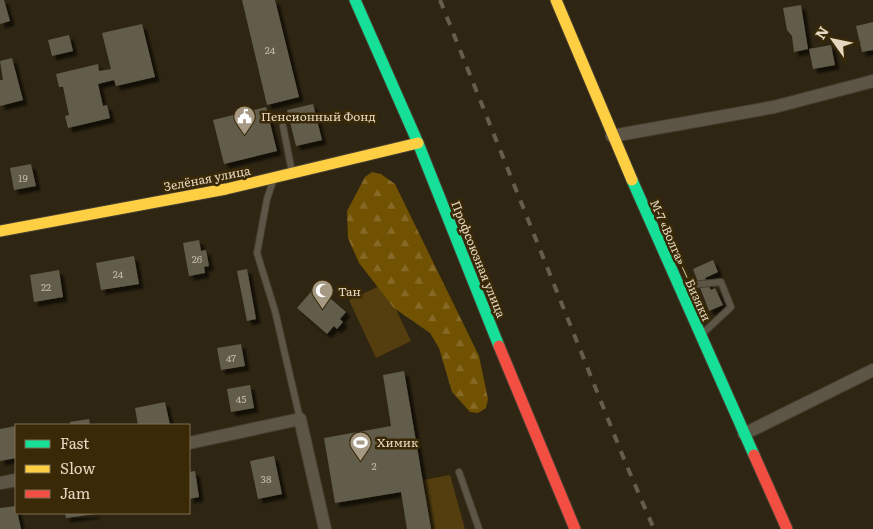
<svg xmlns="http://www.w3.org/2000/svg" width="873" height="529" viewBox="0 0 873 529" font-family="Literata,serif">
<defs>
<pattern id="forest-firs" width="22" height="20" patternUnits="userSpaceOnUse" patternTransform="scale(1.25)"><rect width="22" height="20" fill="#715102"/><path d="M5 1l3.5 6h-7zM16 11l3.5 6h-7z" fill="#856925"/></pattern>
<filter id="shadow"><feDropShadow dx="4.5" dy="4.5" stdDeviation="1" flood-color="#0009"/></filter>
</defs>
<rect width="100%" height="100%" fill="#2e2512"/>
<!-- grass -->
<path fill="#543e0f" d="M384 284 411 341 376 358 349 300Z
M450 475 465 529H426L422 495 426 494 423 480Z"/>
<!-- forest -->
<path fill="url(#forest-firs)" d="M372 172 381 174 395 184 479 356 488 399 486 408 478 413 470 412 452 392 439 348 430 333 394 308 359 263 348 238 347 211 365 177Z"/>
<!-- building -->
<path fill="#625d4c" filter="url(#shadow)" d="M0 0H4L10 21 0 24Z
M242 0H275L299 97 267 105Z
M801 5 808 49 794 52 792 36 787 30 783 8Z
M873 22V50L862 52 856 26Z
M142 24 155 77 116 86 114 80 98 84 103 106 107 105 110 118 68 128 65 116 69 115 63 87H59L56 74 98 64 99 71 111 69 102 33Z
M69 35 73 51 52 56 48 40Z
M831 45 835 65 813 69 809 49Z
M12 58 23 100 0 106V80H3L0 61Z
M313 104 322 140 296 146 287 110Z
M266 107 277 151 224 164 213 120Z
M31 164 36 186 14 190 10 168Z
M199 240 201 251 206 250 209 266 204 267 205 273 189 276 183 243Z
M134 256 139 284 101 290 96 263Z
M713 260 718 272 705 278 711 290 715 288 723 305 709 311 693 269Z
M247 269 256 319 247 321 237 271Z
M59 270 63 297 34 302 30 275Z
M316 286 346 312 340 319 343 322 337 329 334 326 327 334 297 308Z
M241 344 245 366 221 370 217 348Z
M404 371 431 529H407L401 492 335 503 324 438 391 426 383 375Z
M250 385 254 408 231 412 227 389Z
M165 402 170 425H138L135 408Z
M89 419 90 425H70V422Z
M16 426V458L0 461V429Z
M274 456 282 494 258 499 250 461Z
M195 471 199 497 189 499V472Z
M16 506 21 529H0V508Z
M65 513H96V514L66 518Z"/>
<g fill="none" stroke-linecap="round" stroke-linejoin="round">
<defs>
<path id="lane" d="M283 126 292 172
M273 181 267 199 257 253 275 311 300 419
M680 286 721 282 731 307 702 334
M459 472 479 529"/>
<path id="street" d="M612 136 774 107 873 81
M744 434 873 370
M189 443 300 419 325 529
M0 483 16 480"/>
<path id="fast" d="M355 0 418 143 499 346
M632 180 754 455"/>
<path id="slow" d="M556 0 632 180
M0 231 226 189 418 143"/>
<path id="jam" d="M499 346 575 529
M754 455 787 529"/>
</defs>
<!-- lane casing -->
<use href="#lane" stroke="#473f31" stroke-width="8"/>
<!-- street casing -->
<use href="#street" stroke="#473f31" stroke-width="14"/>
<!-- fast casing -->
<use href="#fast" stroke="#473f31" stroke-width="13"/>
<!-- slow casing -->
<use href="#slow" stroke="#473f31" stroke-width="13"/>
<!-- jam casing -->
<use href="#jam" stroke="#473f31" stroke-width="13"/>
<!-- lane -->
<use href="#lane" stroke="#5d5545" stroke-width="6"/>
<!-- street -->
<use href="#street" stroke="#5d5545" stroke-width="12"/>
<!-- fast -->
<use href="#fast" stroke="#16e098" stroke-width="11"/>
<!-- slow -->
<use href="#slow" stroke="#ffcf43" stroke-width="11"/>
<!-- jam -->
<use href="#jam" stroke="#f24e42" stroke-width="11"/>
<!-- rail -->
<path stroke="#655e4f" stroke-width="4" stroke-dasharray="9 9" stroke-linecap="butt" d="M440 0 626 464 654 529"/>
</g>
<!-- icons -->
<defs>
<symbol id="civic-pin" viewBox="-11 -11 22 30"><path d="M0 17L-7.5 6A9.5 9.5 0 1 1 7.5 6Z" fill="#a59984" stroke="#392907"/><path d="M-.6-6.5H3V-4.5H.6V-3L4-1V1h2V6H-6V1h2V-1L-.6-3ZM-1.2 2.5V6h2.4V2.5Z" fill="#fff"/></symbol>
<symbol id="mosque-pin" viewBox="-11 -11 22 30"><path d="M0 17L-7.5 6A9.5 9.5 0 1 1 7.5 6Z" fill="#a59984" stroke="#392907"/><path d="M3.5-4.9A6 6 0 1 0 3.5 4.9A5 5 0 1 1 3.5-4.9Z" fill="#fff"/></symbol>
<symbol id="stadium-pin" viewBox="-11 -11 22 30"><path d="M0 17L-7.5 6A9.5 9.5 0 1 1 7.5 6Z" fill="#a59984" stroke="#392907"/><path d="M0-5a6.5 5 0 1 0 0 10a6.5 5 0 1 0 0-10ZM-3.5-1.8h7v3.6h-7Z" fill="#fff"/></symbol>
</defs>
<g fill-rule="evenodd">
<use href="#civic-pin" x="232" y="104" width="25" height="34"/>
<use href="#mosque-pin" x="310" y="278" width="25" height="34"/>
<use href="#stadium-pin" x="348" y="430" width="25" height="34"/>
</g>
<g text-anchor="middle" dominant-baseline="central" stroke-width="5" stroke-linejoin="round" paint-order="stroke">
<!-- number labels -->
<g font-size="10" fill="#c4b9a4">
<text x="270" y="49">24</text>
<text x="23" y="177">19</text>
<text x="197" y="258">26</text>
<text x="118" y="273">24</text>
<text x="46" y="286">22</text>
<text x="231" y="357">47</text>
<text x="241" y="398">45</text>
<text x="374" y="465">2</text>
<text x="266" y="478">38</text>
</g>
<!-- poi labels -->
<g font-size="12" fill="#e5d8c2" stroke="#392907" text-anchor="start">
<text x="261" y="116">Пенсионный Фонд</text>
<text x="338" y="291">Тан</text>
<text x="377" y="442">Химик</text>
</g>
<!-- street labels -->
<g font-size="12" fill="#e5d8c2" stroke="#392907">
<text transform="translate(207 178) rotate(-11)">Зелёная улица</text>
<text transform="translate(479 259) rotate(68)">Профсоюзная улица</text>
<text transform="translate(681 260) rotate(66)">М-7 «Волга» — Бизяки</text>
</g>
</g>
<!-- legend -->
<rect x="15" y="424" width="175" height="90" fill="#392907" stroke="#7e6f52"/>
<rect x="25" y="440" width="25" height="8" fill="#16e098" stroke="#7e6f52"/>
<text x="60" y="449" font-size="15" fill="#e5d8c2">Fast</text>
<rect x="25" y="465" width="25" height="8" fill="#ffcf43" stroke="#7e6f52"/>
<text x="60" y="474" font-size="15" fill="#e5d8c2">Slow</text>
<rect x="25" y="490" width="25" height="8" fill="#f24e42" stroke="#7e6f52"/>
<text x="60" y="499" font-size="15" fill="#e5d8c2">Jam</text>
<!-- north arrow -->
<g transform="translate(833 40) rotate(303)" stroke="#392907" stroke-width="4" paint-order="stroke">
<path d="M0-4L9 19L0 12L-9 19Z" fill="#e5d8c2"/>
<text y="-8" font-size="14" font-weight="bold" text-anchor="middle" fill="#e5d8c2">N</text>
</g>
</svg>
